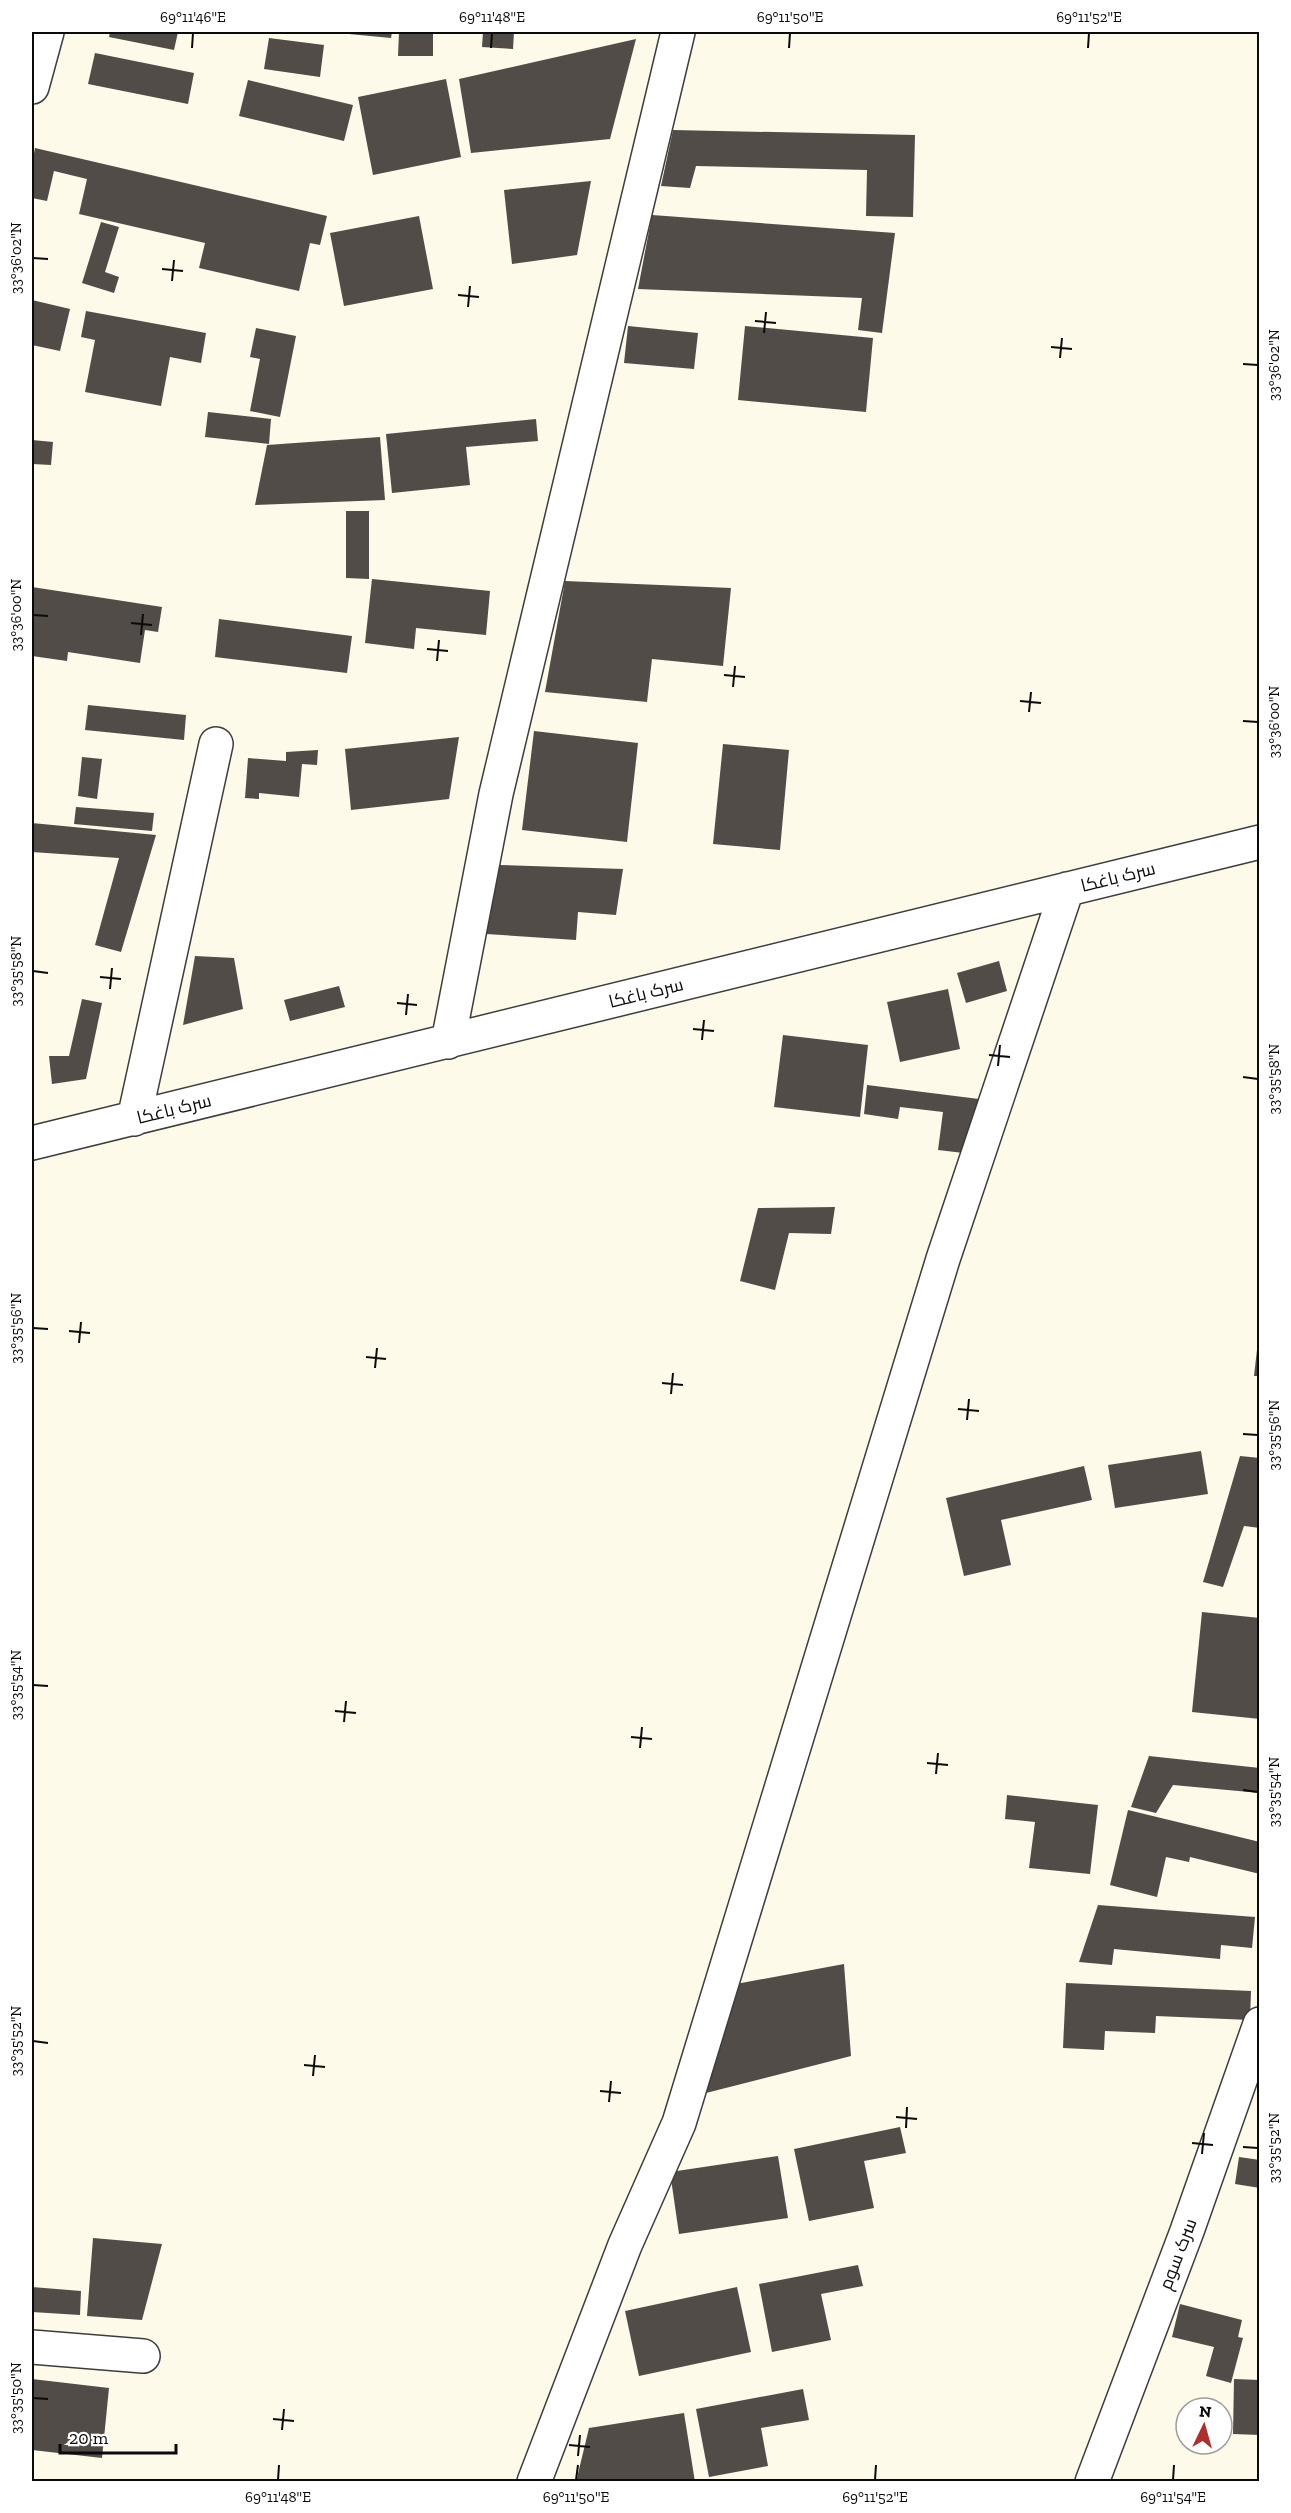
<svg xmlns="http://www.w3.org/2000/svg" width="1291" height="2513" viewBox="0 0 1291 2513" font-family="'Zilla Slab',Cairo,serif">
<rect width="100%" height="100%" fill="#fdfae9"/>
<!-- building -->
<path fill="#514c47" d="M110 32H178L174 50 109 37Z
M328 32H392L391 38Z
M399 32H433V56H398Z
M483 32H514L513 49 482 47Z
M269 38 324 45 320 77 264 69Z
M636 39 610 139 471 153 459 79Z
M95 53 194 73 188 104 88 84Z
M446 79 461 157 373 175 358 97Z
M248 80 353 105 344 141 239 116Z
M673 130 915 135 913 217 866 216 867 170 696 166 690 188 661 186Z
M35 148 327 216 320 245 310 243 299 291 199 268 205 243 79 214 87 179 54 171 47 201 32 198V164Z
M591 181 577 255 512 264 504 190Z
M652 215 895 233 882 333 858 330 862 298 638 289Z
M419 216 433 289 344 306 330 233Z
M101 222 119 227 105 272 119 277 114 293 82 283Z
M32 300 70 309 60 351 32 345Z
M86 311 206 333 201 363 170 357 161 406 85 392 95 340 81 337Z
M628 326 698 333 694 369 624 363Z
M745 326 873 338 866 412 738 400Z
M256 328 296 336 280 417 250 411 260 359 250 357Z
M208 412 271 419 269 444 205 437Z
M536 419 538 441 466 447 470 485 392 493 386 434Z
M380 437 385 500 255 505 267 445Z
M32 440 53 442 51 465 32 464Z
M346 511H369V579L346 578Z
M372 579 490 591 486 635 416 628 414 649 365 643Z
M565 581 731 588 723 666 652 659 647 702 545 692Z
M32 587 162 607 158 632 145 630 140 663 68 652 67 661 32 656Z
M219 619 352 636 347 673 215 657Z
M88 705 186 715 184 740 85 730Z
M534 731 638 743 627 842 522 830Z
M459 737 449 799 351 810 345 749Z
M723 744 789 750 780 850 713 844Z
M318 750 317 765 302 764 299 797 259 793V799L245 798 248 758 286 761V752Z
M82 757 102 759 97 799 78 796Z
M76 807 154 813 152 831 74 824Z
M32 823 156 835 121 952 95 945 119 858 32 852Z
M499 865 623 869 616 915 578 912 576 940 486 934Z
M195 956 234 958 243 1009 183 1025Z
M999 961 1007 991 966 1003 957 973Z
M339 986 345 1007 290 1021 284 1000Z
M948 989 960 1049 900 1062 887 1002Z
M82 999 102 1003 86 1079 52 1084 49 1056H69Z
M783 1035 868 1045 860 1117 774 1107Z
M867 1085 979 1099 972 1154 938 1150 943 1112 900 1107 898 1119 864 1114Z
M835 1207 831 1234 789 1233 775 1290 740 1281 758 1208Z
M1258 1341H1260V1376H1254Z
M1201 1451 1208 1494 1115 1508 1108 1465Z
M1240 1456 1260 1458V1528L1244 1526 1223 1587 1203 1582Z
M1084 1466 1092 1500 1001 1520 1011 1565 964 1576 946 1498Z
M1202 1612 1260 1618V1719L1192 1712Z
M1149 1756 1260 1768V1793L1173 1785 1156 1813 1131 1807Z
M1007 1795 1098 1805 1090 1874 1029 1868 1035 1822 1005 1819Z
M1128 1810 1260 1842V1874L1190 1857 1189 1862 1166 1857 1157 1897 1110 1885Z
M1098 1905 1255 1917 1252 1948 1221 1945 1220 1959 1114 1949 1112 1965 1079 1962Z
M844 1964 851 2056 702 2094 736 1984Z
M1066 1983 1251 1991 1250 2020 1156 2016 1155 2033 1105 2031 1104 2050 1063 2048Z
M900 2127 906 2153 864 2161 874 2208 809 2221 794 2149Z
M778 2156 788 2218 679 2234 670 2172Z
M1239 2157 1260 2160V2188L1235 2184Z
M93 2238 162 2244 142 2320 87 2316Z
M858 2265 863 2286 821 2294 831 2340 772 2352 759 2284Z
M32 2287 81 2291 80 2315 32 2312Z
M737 2287 751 2352 639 2376 625 2311Z
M1180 2304 1242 2320 1238 2337 1243 2338 1231 2383 1206 2376 1214 2347 1172 2337Z
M32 2379 109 2388 102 2458 32 2450Z
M1234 2379 1260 2380V2435L1233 2434Z
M803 2389 809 2420 761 2428 768 2466 709 2477 696 2409Z
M684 2413 695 2482H576L589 2428Z"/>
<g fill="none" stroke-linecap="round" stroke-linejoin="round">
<defs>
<path id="minor" d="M32 87 47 32
M448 1042 496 794 678 32
M134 1119 216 744
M32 1143 1260 842
M32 2347 143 2356
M534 2482 625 2245 679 2123 943 1259 1067 889
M1092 2482 1187 2231 1260 2024"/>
</defs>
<!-- minor casing -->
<use href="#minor" stroke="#3d3d3d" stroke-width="36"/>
<!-- minor -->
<use href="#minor" stroke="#fff" stroke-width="33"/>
</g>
<!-- ticks -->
<path fill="none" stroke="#0a0a0a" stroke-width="2" d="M192 48 193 33M491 48 492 33M789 48 790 33M1088 48 1089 33M33 258 48 259M162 269 183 271M172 281 174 260M458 295 479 297M468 307 470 286M755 321 776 323M764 333 766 312M1051 347 1072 349M1060 358 1062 338M1243 364 1258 365M33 615 48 616M131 623 152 625M141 635 143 614M427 649 448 651M437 661 439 640M724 675 745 677M733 687 735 666M1020 701 1041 703M1029 712 1031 692M1243 721 1258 722M33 971 48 973M100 977 121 979M110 989 112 968M397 1003 417 1005M406 1015 408 994M693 1029 714 1031M702 1040 704 1020M989 1055 1010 1057M998 1066 1000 1045M1243 1077 1258 1079M33 1328 48 1329M69 1331 90 1333M79 1343 81 1322M366 1357 386 1359M375 1368 377 1348M662 1383 683 1385M671 1394 673 1373M958 1409 979 1411M967 1420 969 1399M1243 1434 1258 1435M33 1685 48 1686M335 1711 356 1713M344 1722 346 1701M631 1737 652 1739M640 1748 642 1727M927 1763 948 1765M936 1774 938 1753M1243 1790 1258 1792M33 2041 48 2043M304 2065 325 2067M313 2076 315 2055M600 2091 621 2093M609 2102 611 2081M896 2117 917 2119M906 2128 907 2107M1192 2143 1213 2145M1243 2147 1258 2148M1202 2154 1204 2133M33 2398 48 2399M273 2419 294 2421M282 2430 284 2409M569 2445 590 2447M578 2456 580 2435M278 2480 279 2465M576 2480 578 2465M875 2480 876 2465M1173 2480 1174 2465"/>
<g text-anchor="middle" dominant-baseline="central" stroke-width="6" stroke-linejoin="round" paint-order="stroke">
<!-- street labels -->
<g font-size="18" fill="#0a0a0a" stroke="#fff">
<text transform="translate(1118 877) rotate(-14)">سرک باغکا</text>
<text transform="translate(646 993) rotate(-14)">سرک باغکا</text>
<text transform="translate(174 1109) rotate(-14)">سرک باغکا</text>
<text transform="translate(1178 2254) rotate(-69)">سرک سوم</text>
</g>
</g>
<!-- border -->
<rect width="1291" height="2513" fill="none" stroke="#ffffff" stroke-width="66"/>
<!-- north arrow -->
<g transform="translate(1204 2426) rotate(5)"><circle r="28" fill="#ffffff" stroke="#9d9d9d" stroke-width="1.5"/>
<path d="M0-4.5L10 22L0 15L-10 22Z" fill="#ad2f2f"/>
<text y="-9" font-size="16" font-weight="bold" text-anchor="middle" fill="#0a0a0a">N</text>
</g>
<!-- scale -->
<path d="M60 2444v9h116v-9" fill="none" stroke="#0a0a0a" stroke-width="3"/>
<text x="69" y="2444" font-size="18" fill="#0a0a0a" stroke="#ffffff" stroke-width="4.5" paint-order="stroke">20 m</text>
<rect x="33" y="33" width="1225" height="2447" fill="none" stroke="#0a0a0a" stroke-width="2"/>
<g font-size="15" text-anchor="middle" fill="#0a0a0a">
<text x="193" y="22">69°11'46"E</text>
<text x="492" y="22">69°11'48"E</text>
<text x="790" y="22">69°11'50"E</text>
<text x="1089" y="22">69°11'52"E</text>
<text transform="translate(16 258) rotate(-90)" y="5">33°36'02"N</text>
<text transform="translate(1274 365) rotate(-90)" y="5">33°36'02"N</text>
<text transform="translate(16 615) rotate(-90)" y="5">33°36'00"N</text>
<text transform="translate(1274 722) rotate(-90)" y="5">33°36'00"N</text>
<text transform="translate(16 971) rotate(-90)" y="5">33°35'58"N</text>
<text transform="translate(1274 1079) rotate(-90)" y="5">33°35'58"N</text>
<text transform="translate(16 1328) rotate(-90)" y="5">33°35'56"N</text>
<text transform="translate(1274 1435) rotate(-90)" y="5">33°35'56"N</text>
<text transform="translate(16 1685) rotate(-90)" y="5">33°35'54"N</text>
<text transform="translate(1274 1792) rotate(-90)" y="5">33°35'54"N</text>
<text transform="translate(16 2041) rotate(-90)" y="5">33°35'52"N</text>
<text transform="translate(1274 2148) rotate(-90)" y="5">33°35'52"N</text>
<text transform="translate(16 2398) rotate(-90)" y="5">33°35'50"N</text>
<text x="278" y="2502">69°11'48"E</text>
<text x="576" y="2502">69°11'50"E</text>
<text x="875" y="2502">69°11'52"E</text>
<text x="1173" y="2502">69°11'54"E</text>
</g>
</svg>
